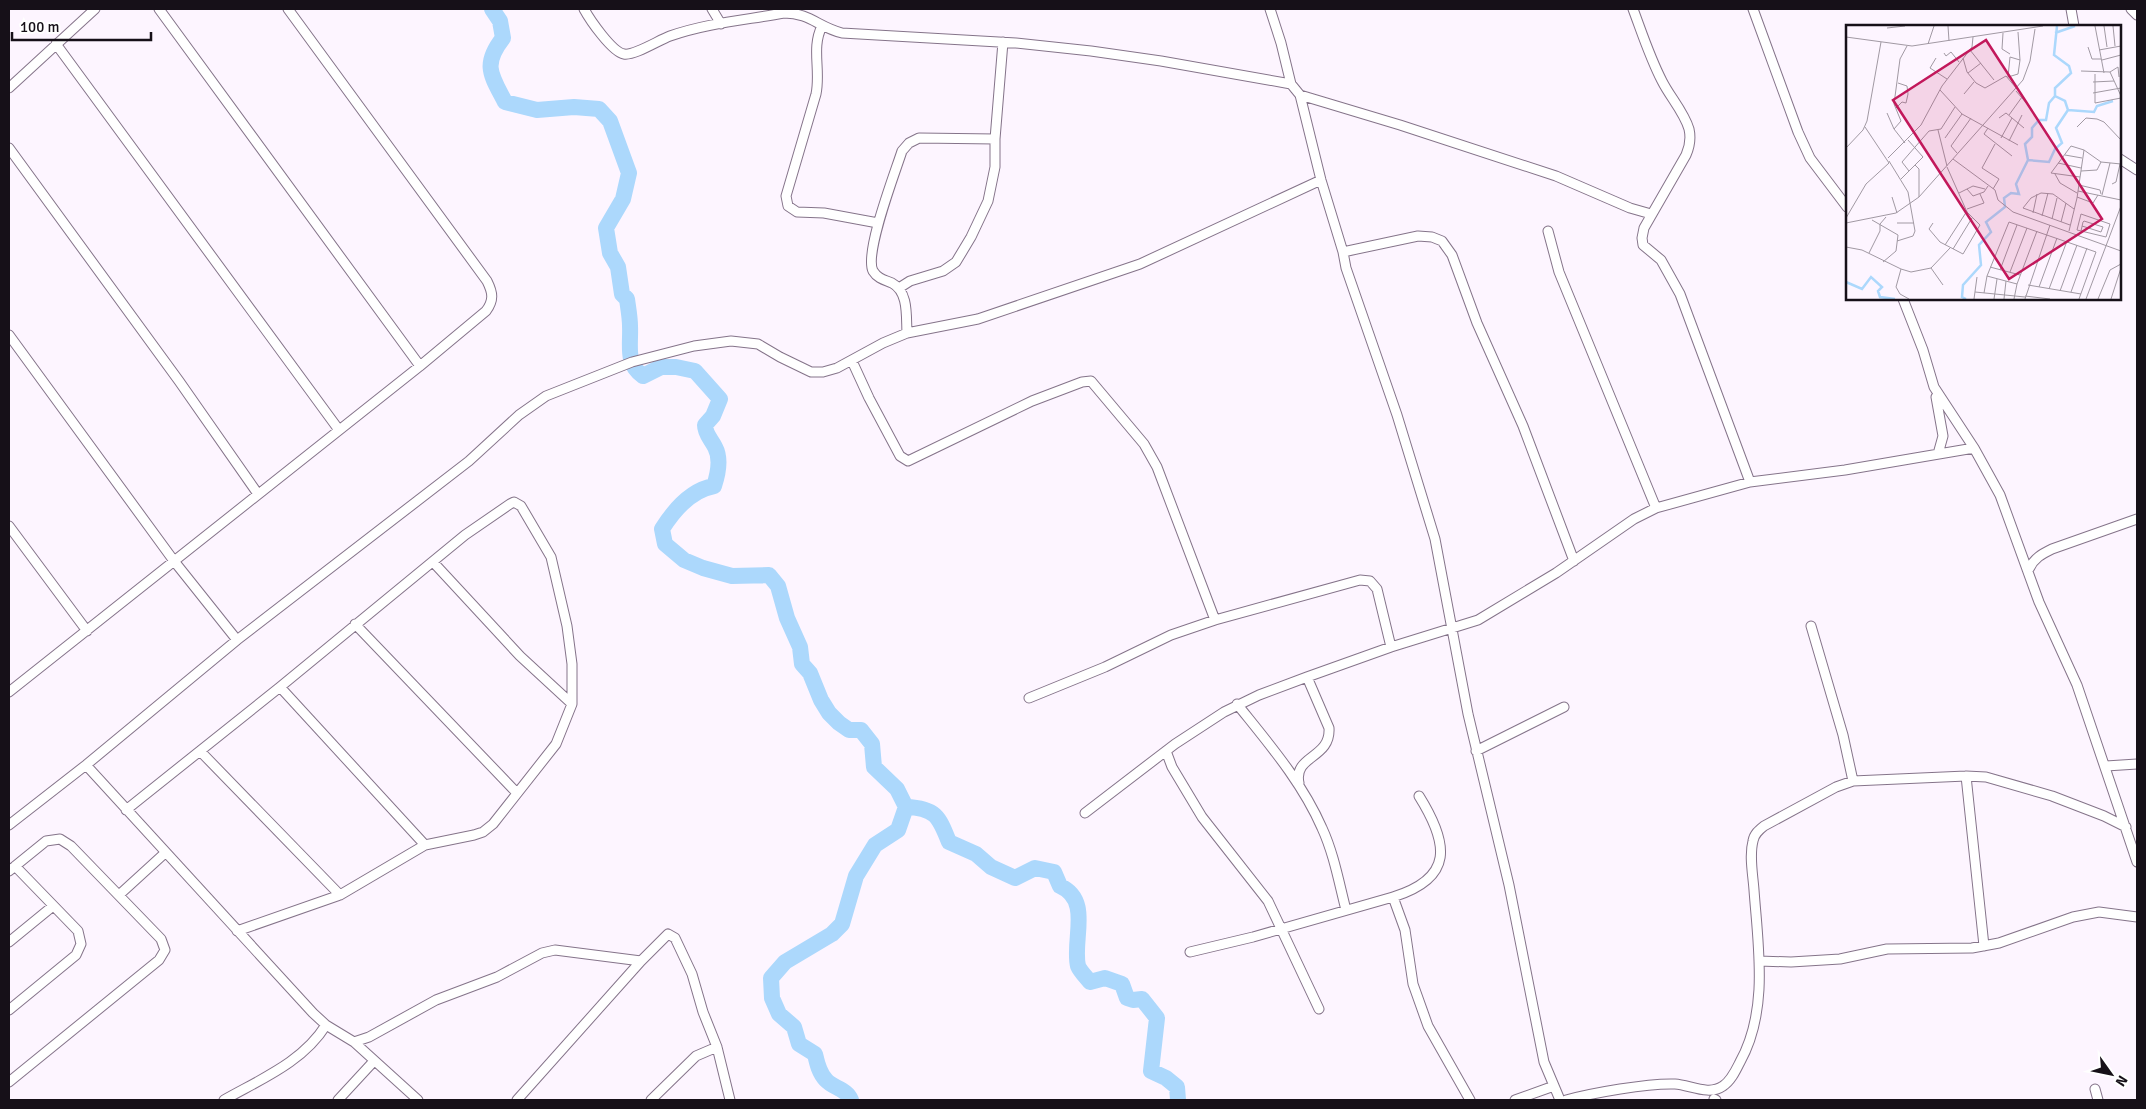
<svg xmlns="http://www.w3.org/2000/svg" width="2146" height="1109" viewBox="0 0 2146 1109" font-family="Signika,sans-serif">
<rect width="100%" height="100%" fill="#fdf5ff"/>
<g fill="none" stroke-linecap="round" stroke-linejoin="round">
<!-- river -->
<path stroke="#acd8fc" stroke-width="16" d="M492 9 500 21 503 38C482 65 491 75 505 102L537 110 574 107 599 109 610 121 629 173 623 199 606 228 610 253 618 267 622 294 627 299C628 307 630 317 630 326 631 345 625 364 643 376L661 367H676L695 371 720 399 713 416 705 425C705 434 711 439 715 447 721 458 718 474 714 486 691 490 674 510 662 529L665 544 684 560 703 568 732 576 769 575 778 586 787 618 800 647 802 664 810 673 821 700 829 713 839 723 849 730H861L872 744 874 767 897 789 906 807 898 830 875 845 856 876 842 924 832 934 785 962 771 978 772 998 779 1014 794 1027 799 1044 815 1054C817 1063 819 1073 826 1080 833 1088 847 1089 851 1100
M906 807C936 808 939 817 949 842L976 854 991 867 1015 878 1035 868 1054 872 1060 886C1092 900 1072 940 1078 966 1080 971 1086 977 1090 982L1105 978 1122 984 1127 998 1133 1000 1142 999 1157 1018 1151 1071 1166 1078 1177 1087 1178 1100"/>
<defs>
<path id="street" d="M159 9 420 366
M584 9C590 20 612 52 624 54 634 56 659 40 670 36 707 23 746 20 784 13 810 13 818 27 842 33L1016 43 1091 51 1161 61 1291 84
M712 9 721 24
M1270 9 1281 43 1291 84 1300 95 1321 180 1343 252 1346 268 1397 415 1435 539 1468 714 1509 885 1544 1062 1560 1100
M1633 9C1642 33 1650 58 1662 81 1670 97 1684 112 1689 129 1691 138 1690 146 1686 155L1644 228 1642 238 1643 245 1661 260 1680 294 1750 482
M1753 9 1798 132 1810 158 1847 207
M2071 9 2074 26
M2131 9 2137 15
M822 26C811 48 821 70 816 94L786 196 788 206 797 212 824 213 878 223
M56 44 339 430
M9 88 95 9
M1300 95 1400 125 1556 176 1630 208 1651 214
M9 148 179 381 258 494
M2120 159 2137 170
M1548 231 1559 272 1656 508
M1343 252 1418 236 1432 237 1442 241 1452 255 1477 323 1523 426 1574 561
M899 288 910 281 943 271 956 262 971 237 988 201 995 167V139L1003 42
M1903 299 1923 350 1934 387 1974 448 2000 495 2039 602 2077 685 2137 862
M907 333C906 317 909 292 892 283 885 280 878 279 873 271 864 253 895 173 902 151L909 143 919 138 995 139
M9 335 174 561 237 640
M852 361 869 398 900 456 908 461 1032 401 1082 382 1091 381 1144 444 1157 467 1215 620
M1936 397 1943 436 1938 454
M9 526 87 631
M433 562 520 656 572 704
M2029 569C2034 558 2042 554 2052 549L2137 519
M355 624 516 792
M1811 626 1843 735 1853 781
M280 687 425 845
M9 692 420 366 486 311C494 300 493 293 487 281L288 9
M1029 698 1105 667 1171 635 1215 620 1360 580 1370 581 1377 589 1391 647
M1237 704C1269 744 1302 782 1322 828 1334 854 1339 883 1346 910
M200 751 340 895
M1166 751 1172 767 1202 817 1268 901 1319 1009
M1476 751 1564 707
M86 765 313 1013 326 1025 354 1042 418 1100
M2106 766 2137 764
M1966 776 1984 946
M1299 783C1293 755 1331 759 1329 728L1307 677
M126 810 280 687 465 535 510 504 514 502 521 506 551 557 567 626 572 664V704L556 744 493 824 483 832 474 835 425 845 340 895 237 931
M1085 813 1175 744 1224 712 1259 695 1307 677 1391 647 1478 620 1556 573 1634 519 1656 508 1750 482 1845 470 1974 448
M9 825 86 765 237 640 469 461 519 415 546 396 632 362 694 346 731 341 758 344 780 357 811 372H823L837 368 883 343 907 333 978 319 1140 264 1321 180
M9 871 46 841 60 839 71 846 161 939 165 950 159 960 9 1082
M119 895 165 853
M1393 897 1405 930 1413 984 1428 1026 1470 1100
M9 942 53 906
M1190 952 1253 937 1393 897C1454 878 1449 844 1419 796
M1759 961 1791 962 1840 959 1887 949 1972 948 1999 943 2073 917 2099 912 2137 917
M9 1010 76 955 81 944 78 931 15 866
M354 1042 369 1037 436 1000 497 977 542 953 555 950 641 961
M2095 1089 2098 1100
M1714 1099 1716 1100
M224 1100C261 1079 303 1062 326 1025
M338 1100 374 1061
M517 1100 641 961 668 934 675 938 692 974 703 1012 717 1047 730 1100
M651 1100 696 1056 717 1047
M1515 1100 1554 1086
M1566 1100C1593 1093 1647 1083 1675 1084 1690 1085 1709 1096 1723 1086 1731 1081 1736 1070 1740 1062 1769 1010 1758 946 1754 890 1753 875 1749 856 1753 841 1754 834 1759 830 1764 826L1836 787 1853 781 1966 776 1986 777 2052 796 2104 816 2126 827"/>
</defs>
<!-- street casing -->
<use href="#street" stroke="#85748a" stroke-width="11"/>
<!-- street -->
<use href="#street" stroke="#fff" stroke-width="9"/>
</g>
<!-- overview -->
<g transform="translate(1846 25)">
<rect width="275" height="275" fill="#fdf5ff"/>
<path fill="none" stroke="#acd8fc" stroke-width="2.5" d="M209 8 229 1M222 85 248 87 251 81 267 76M182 135 179 119 186 112V103L193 95H200L203 78 209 71M0 257 16 264 25 252 36 262 32 266 34 272 49 274M120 274 116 272 117 260 135 240 133 220 145 207 140 197 159 182 158 173 165 168 173 169 170 159 182 135 203 137 209 124 216 118 210 103 222 85 219 76 209 71V63L225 48 223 41 208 30 211 1"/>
<path fill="none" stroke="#a199a3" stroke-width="1" d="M102 1 103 16M249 1 258 48M258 1 261 22M267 1 269 21M41 3 59 1M172 7 174 35M157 8 156 24 164 29M0 12 66 21 197 1M82 19 88 1M242 22 246 34H255M124 25 148 55M253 25 275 21M98 28 100 31 105 27 113 37M90 33 84 43 101 54M117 33 121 47 130 58 139 63 160 51 171 64M256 35 275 30M235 46 264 47 275 71M264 47 272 42 273 52M122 48 135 38M249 49V78L275 73M162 52 172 49 174 35 164 32 162 52M247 57 268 56M94 65 116 89 172 120M170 66 182 80M247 68 275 63M118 69 128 57M50 83 56 77 60 78 62 69 61 61 52 58M41 88 48 104 55 96 48 79 54 34 61 21M163 90 176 72M153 93 160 88 178 103M231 102 240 93 251 94 258 97 275 115M142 103 138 109 166 131M48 104 59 118M92 105 101 141M99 113 116 89M155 113 166 93M163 116 176 90M0 123 17 105 21 96 35 17M238 125 255 137M111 128 105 121 125 93M219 130 236 133M42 133 75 100 96 61 126 22 127 12M107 134 149 165 152 175 167 187 275 226M43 136 62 167 69 206 67 211 51 216M212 138 235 143M69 140 73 144V172M63 146 56 137 83 106 95 104 109 82M235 146 251 145 255 137 275 139M209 149 214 158 231 168M55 154 77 132 62 115M266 159 270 157 274 139M233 160 254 165 255 169M121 164 127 171 138 167 142 161M147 164 153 154 136 143 149 119M232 166 275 175M113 168 127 161 139 164M256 170 264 138M46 172 51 188M231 172 247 178 252 170M121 184 138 178 134 169M187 188 191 169M235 189 264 199 260 212 231 205ZM196 191 202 168M0 193 20 159 43 138 19 102M206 194 211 173M26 195 52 210 50 226 37 237M215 197 220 178M0 198 50 188 73 172 177 55 184 36 189 4M51 198H68M87 198 83 204 94 217 117 229 134 200 121 187 101 142M224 200 177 183 185 173 195 168 207 169 228 184M223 206 231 173 238 125 225 121 205 148 234 152M235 206 237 197 238 196 257 202 255 207 236 201M99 220 121 186M0 222 16 225 55 244 50 262 54 269 63 274M107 224 126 193M23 228 34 206V199L40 192M144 242 174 250M85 243 97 260M55 244 65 247 85 243 104 223M154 245 171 200M164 247 181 203M141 251 171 259M182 260 235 269M193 262 211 213M203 264 221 216M214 266 231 220M129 267 179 272M225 267 241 223M138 268 141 251 163 197 250 227 233 274M179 271 204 274M128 274 131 252M148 274 151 254M158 274 160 256M168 274 171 259 191 206M179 274 204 200M240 274 275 181M252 274 264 245 275 239M265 274 275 243"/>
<path fill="#c2185b" fill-opacity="0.15" stroke="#c2185b" stroke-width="2.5" d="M140 15 256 194 163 254 47 75Z"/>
<rect width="275" height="275" fill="none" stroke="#161018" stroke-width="2.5"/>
</g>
<!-- border -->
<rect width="2146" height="1109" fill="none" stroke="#161018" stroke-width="20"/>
<!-- north arrow -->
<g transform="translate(2111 1074) rotate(123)" stroke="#ffffff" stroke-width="4" paint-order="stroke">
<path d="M0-4L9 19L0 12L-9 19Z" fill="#161018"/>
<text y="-8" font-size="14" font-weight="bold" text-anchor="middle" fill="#161018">N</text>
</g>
<!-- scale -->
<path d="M12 32v8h139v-8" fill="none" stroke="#161018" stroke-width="2.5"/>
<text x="20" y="32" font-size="15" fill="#161018" stroke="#ffffff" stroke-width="4" paint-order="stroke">100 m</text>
</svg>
